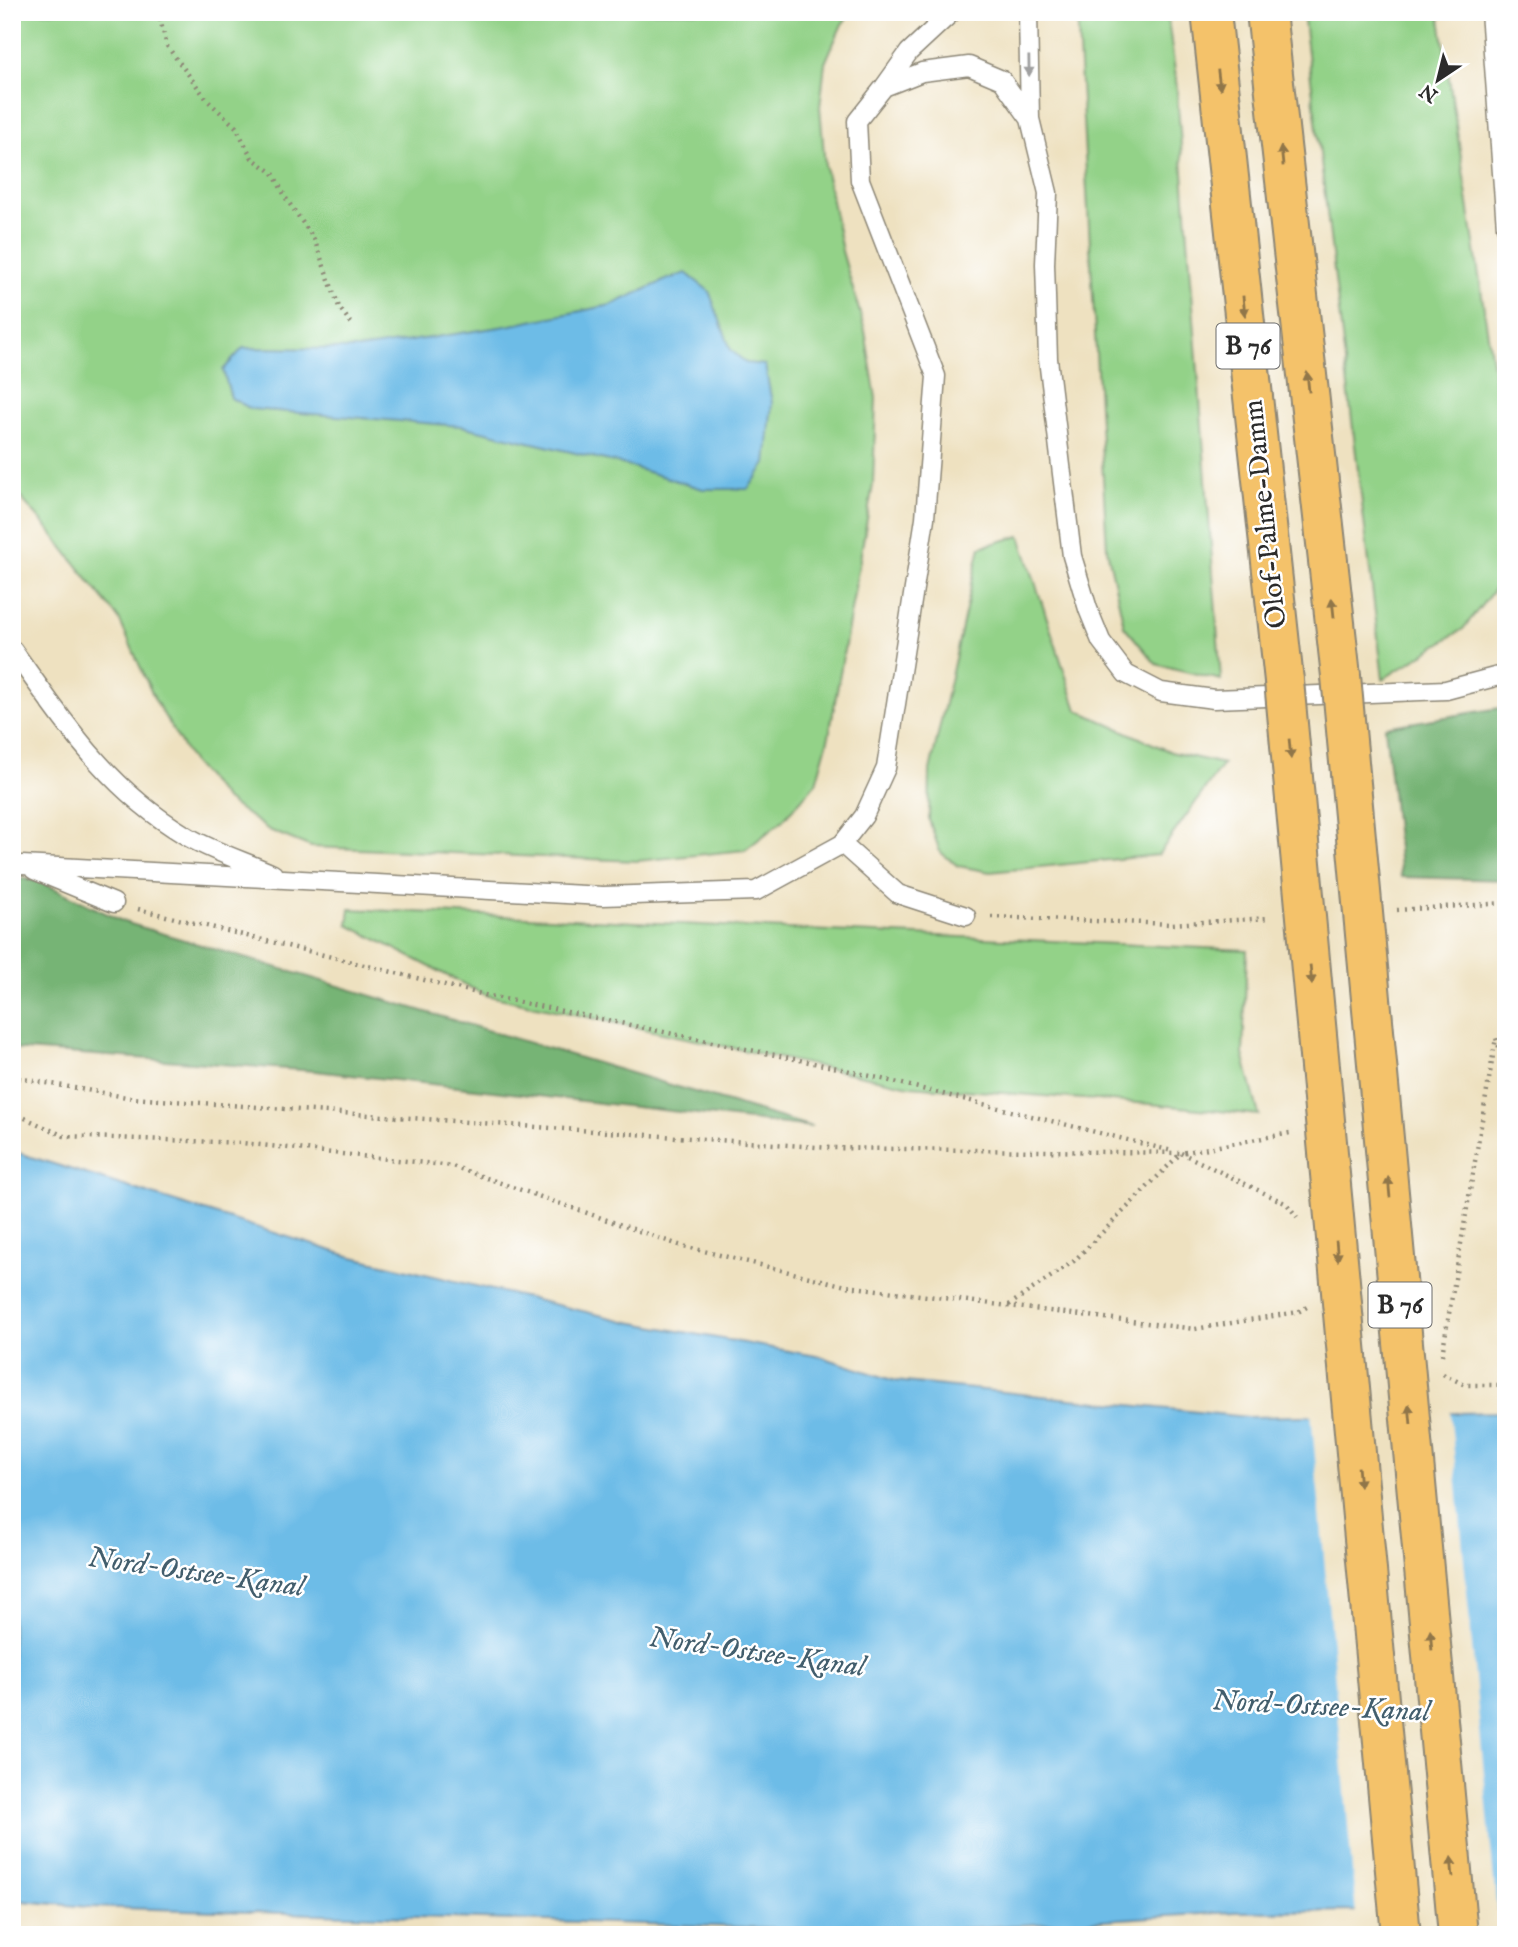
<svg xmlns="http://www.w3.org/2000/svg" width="1518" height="1947" viewBox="0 0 1518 1947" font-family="'IM FELL English',serif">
<rect width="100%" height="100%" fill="#fff"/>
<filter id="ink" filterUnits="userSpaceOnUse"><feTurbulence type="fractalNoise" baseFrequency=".0143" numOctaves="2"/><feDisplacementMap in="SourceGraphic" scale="14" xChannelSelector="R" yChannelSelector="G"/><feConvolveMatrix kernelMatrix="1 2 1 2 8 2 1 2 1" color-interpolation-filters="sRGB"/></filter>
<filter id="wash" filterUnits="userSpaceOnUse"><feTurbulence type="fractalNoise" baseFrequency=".00686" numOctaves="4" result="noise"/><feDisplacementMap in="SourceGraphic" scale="28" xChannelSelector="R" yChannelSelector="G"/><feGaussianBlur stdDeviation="1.57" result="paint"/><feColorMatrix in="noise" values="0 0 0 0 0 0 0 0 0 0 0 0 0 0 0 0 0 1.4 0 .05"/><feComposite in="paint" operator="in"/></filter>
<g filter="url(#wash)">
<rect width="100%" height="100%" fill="#eee1c0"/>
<!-- green -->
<path fill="#93d288" stroke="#5f7e5a" stroke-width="2" d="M12 12H852L842 24 825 63 820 107 825 166 842 251 865 331 876 398 873 485 829 736 816 783 781 822 745 850 637 861 311 847 269 830 225 799 192 762 155 700 119 619 45 525 21 498 12 494Z
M1077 12H1167L1176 78 1221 680 1156 664 1124 626 1107 549Z
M1303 12H1439L1506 454V555L1503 578 1463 629 1383 679Z
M1020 536 1077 710 1171 752 1223 764 1158 855 990 872 958 866 940 852 929 820 930 770 980 547Z
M350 909 1247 950 1243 1054 1259 1115 1150 1104 910 1086 485 995 348 925Z"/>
<!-- forest -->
<path fill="#76b474" stroke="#507050" stroke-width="2" d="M1506 707V880L1401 877 1385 727Z
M12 877 39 881 124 922 812 1127 315 1071 12 1049Z"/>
<!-- water -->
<path fill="#6dbce7" stroke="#4c7489" stroke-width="2" d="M686 273 709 291 731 350 746 363 765 365 772 403 766 464 748 489H703L622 464 461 426 251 409 231 398 223 370 243 348 359 349 506 326 611 305 666 280Z
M12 1151 349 1256 629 1322 822 1357 895 1381 1247 1417 1506 1412V1910L1234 1912 907 1932 88 1907 12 1900Z"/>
<!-- pier -->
<path fill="#eee1c0" d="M1450 1410 1497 1913 1356 1914 1311 1412Z"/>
</g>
<g filter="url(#ink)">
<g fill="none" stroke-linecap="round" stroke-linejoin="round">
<defs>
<path id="lane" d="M1028 12 1030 119
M1490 12 1506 227
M884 87 909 52 952 12
M12 649C64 721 106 788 185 835 211 851 244 861 273 874
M842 844 898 894 966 916
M22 865 603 896 756 891 842 844 864 816 886 768 925 518 936 376 860 180 857 121 884 87 922 72 969 66 1002 80 1030 119 1048 193 1045 264 1048 359 1072 556 1088 609 1101 641 1126 674 1161 692 1214 699 1446 690 1506 674
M34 870 114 903"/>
<path id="highway" d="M1211 12 1284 681
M1266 12 1341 676"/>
</defs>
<!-- lane casing -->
<use href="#lane" stroke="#8c8676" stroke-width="21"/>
<!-- highway casing -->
<use href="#highway" stroke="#8c8676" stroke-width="42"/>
<!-- path -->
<path stroke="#8c8676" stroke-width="4.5" stroke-dasharray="2 5" stroke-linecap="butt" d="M158 12 167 46 208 101 236 127 252 158 273 173 287 200 314 239 339 307 353 326
M138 909 485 995 838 1068 1172 1151
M1397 910 1506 903
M991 917 1171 924 1269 918
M12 1077 132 1098 831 1148 1181 1153 1290 1133
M12 1112 64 1136 242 1143 452 1166 679 1245 846 1286 1195 1329 1298 1312 1307 1307
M1181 1153 1287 1204 1297 1217
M1009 1305 1074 1261 1180 1154
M1442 1355 1496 1038 1506 1068
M1443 1374 1465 1385H1506"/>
<!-- lane -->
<use href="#lane" stroke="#fff" stroke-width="18"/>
<!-- highway -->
<use href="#highway" stroke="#f4c26a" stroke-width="38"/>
<defs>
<path id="highway-bridge" d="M1341 676 1458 1935
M1284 681 1401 1935"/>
</defs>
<!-- highway-bridge casing -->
<use href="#highway-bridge" stroke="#8c8676" stroke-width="42" stroke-linecap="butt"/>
<!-- highway-bridge -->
<use href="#highway-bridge" stroke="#f4c26a" stroke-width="38"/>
</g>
<!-- one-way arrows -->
<defs><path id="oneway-solid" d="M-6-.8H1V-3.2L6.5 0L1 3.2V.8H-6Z" transform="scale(1.75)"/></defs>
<use fill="#a0a0a0" href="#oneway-solid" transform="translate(1029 66) rotate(89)"/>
<g fill="#90764a">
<use href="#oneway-solid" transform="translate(1219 80) rotate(83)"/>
<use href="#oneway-solid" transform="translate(1282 156) rotate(-96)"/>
<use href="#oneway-solid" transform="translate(1244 306) rotate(84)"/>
<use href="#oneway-solid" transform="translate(1308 382) rotate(-96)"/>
<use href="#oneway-solid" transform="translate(1333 608) rotate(-96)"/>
<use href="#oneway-solid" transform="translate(1290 749) rotate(85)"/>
<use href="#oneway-solid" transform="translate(1311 975) rotate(85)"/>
<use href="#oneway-solid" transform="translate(1389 1187) rotate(-95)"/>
<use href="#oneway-solid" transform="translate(1337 1251) rotate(85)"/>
<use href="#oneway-solid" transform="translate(1410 1414) rotate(-95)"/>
<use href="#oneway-solid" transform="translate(1359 1477) rotate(85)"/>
<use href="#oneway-solid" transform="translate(1431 1640) rotate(-95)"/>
<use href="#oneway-solid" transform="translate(1452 1867) rotate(-95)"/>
</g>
</g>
<g text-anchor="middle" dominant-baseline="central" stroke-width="5" stroke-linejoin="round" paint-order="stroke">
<!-- shield labels -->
<g fill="#fff" stroke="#6b6b6b" stroke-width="2">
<rect x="1216.5" y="323.5" width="63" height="45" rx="5"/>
<rect x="1368.5" y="1282.5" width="63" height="45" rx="5"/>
</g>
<g font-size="26" font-weight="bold" fill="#2b2b2b">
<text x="1248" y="346">B 76</text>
<text x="1400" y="1305">B 76</text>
</g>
<!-- street labels -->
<g font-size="28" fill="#2b2b2b" stroke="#fff">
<text transform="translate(1266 514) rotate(-96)">Olof-Palme-Damm</text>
</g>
<!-- water labels -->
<g font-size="30" font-style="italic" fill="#425e6d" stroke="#fff">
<text transform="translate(196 1573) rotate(8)">Nord-Ostsee-Kanal</text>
<text transform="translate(757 1653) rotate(8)">Nord-Ostsee-Kanal</text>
<text transform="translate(1321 1707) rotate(3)">Nord-Ostsee-Kanal</text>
</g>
</g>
<!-- margin -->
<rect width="1518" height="1947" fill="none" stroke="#fff" stroke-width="42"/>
<!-- north arrow -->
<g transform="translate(1438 80) rotate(215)" stroke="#ffffff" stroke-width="5" paint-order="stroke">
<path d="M0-5L12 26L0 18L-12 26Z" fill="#2b2b2b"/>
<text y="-10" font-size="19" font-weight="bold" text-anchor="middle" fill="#2b2b2b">N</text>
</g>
</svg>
